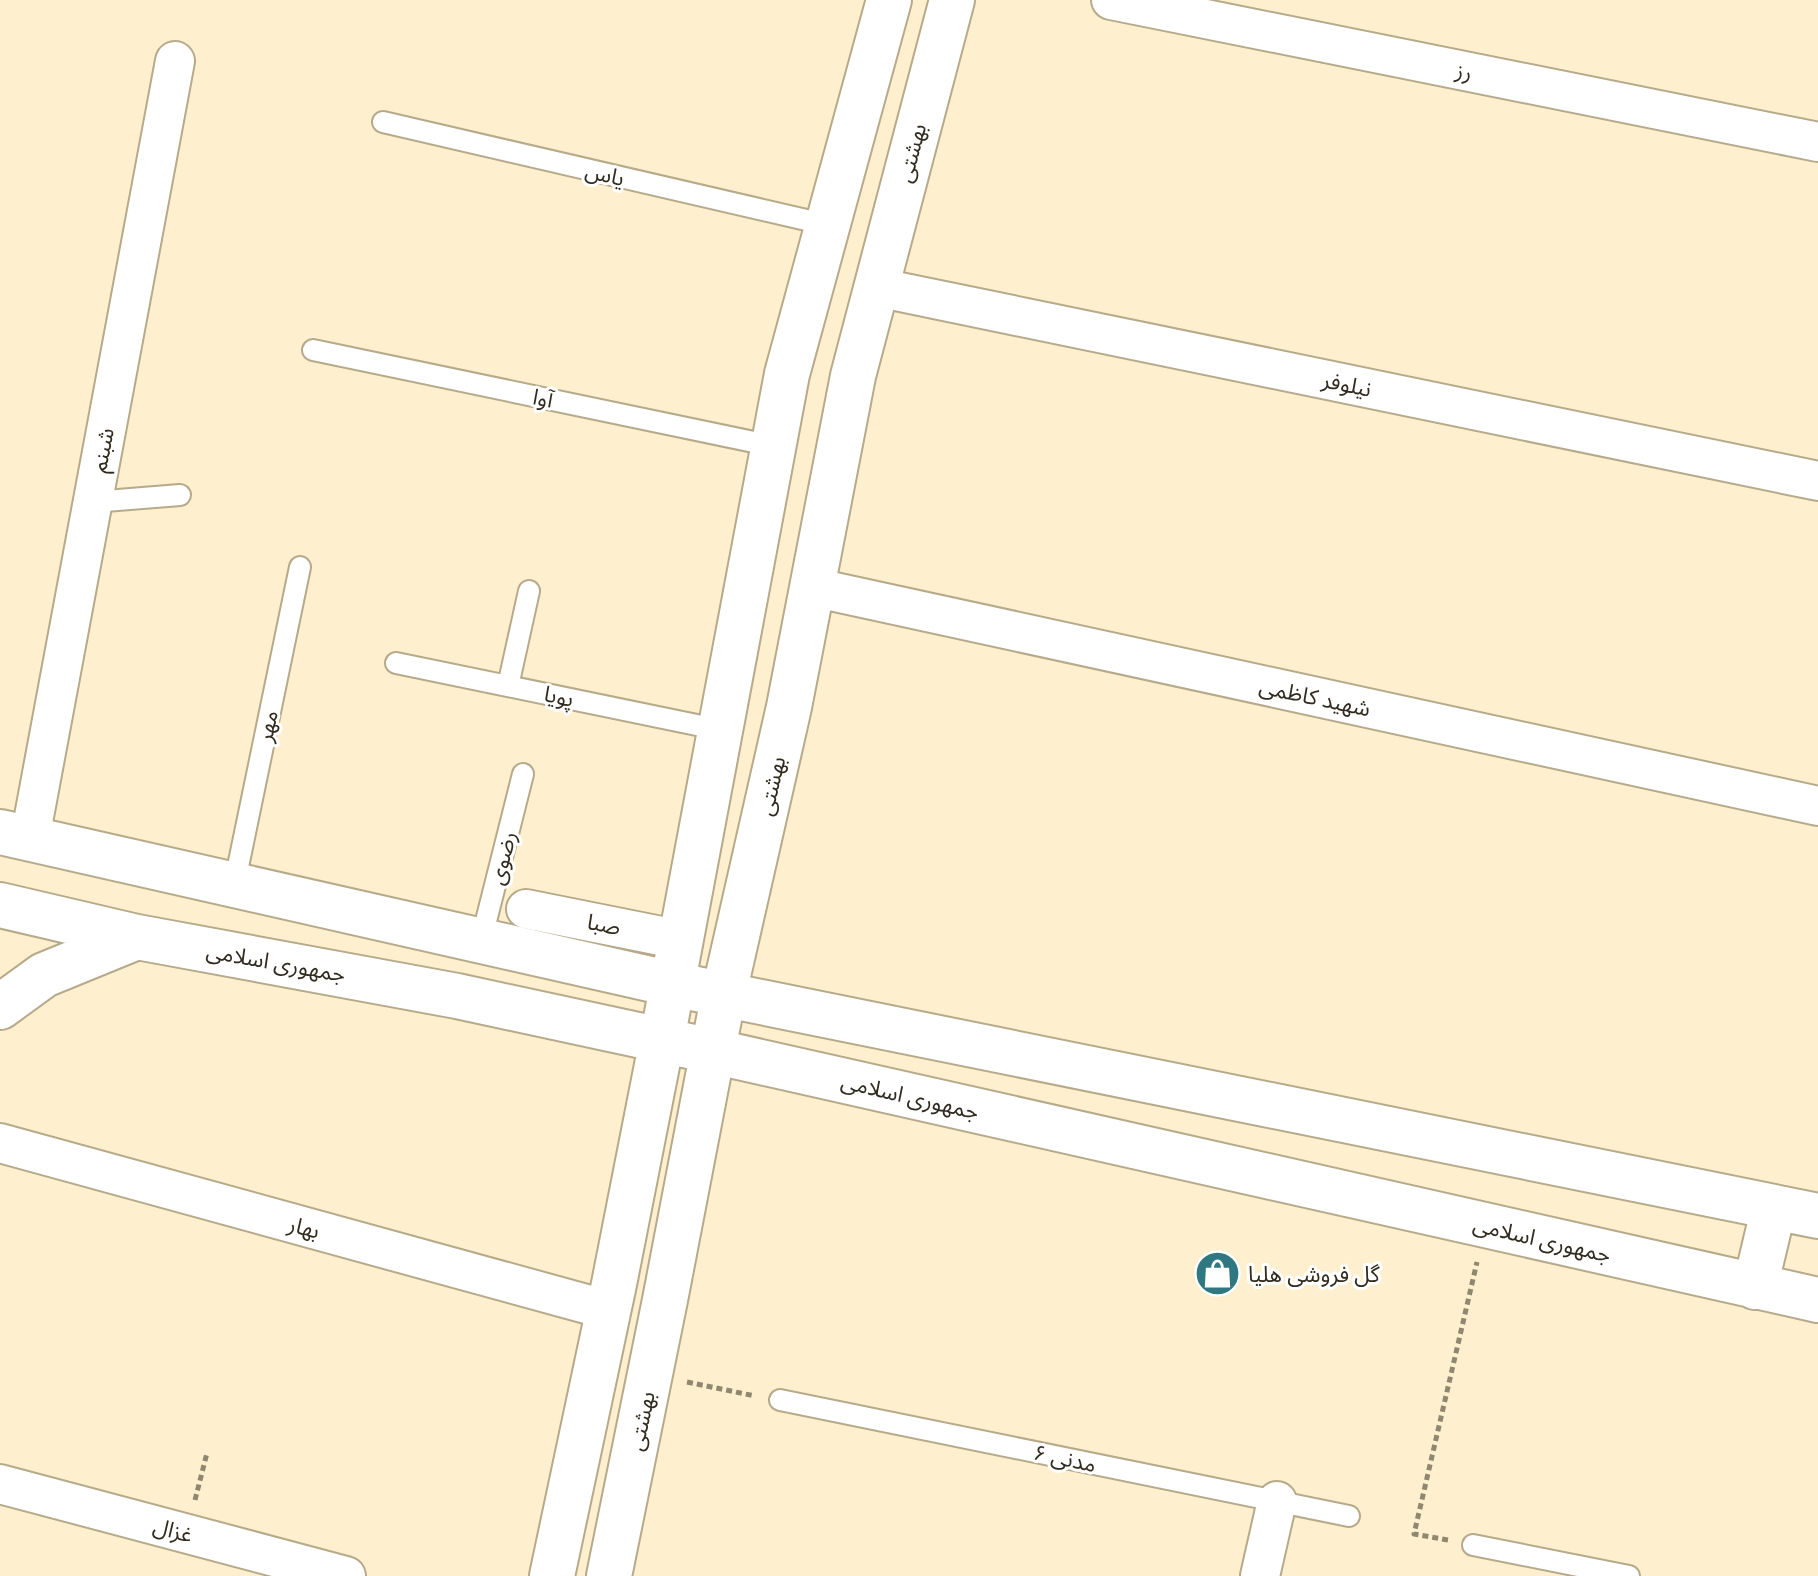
<svg xmlns="http://www.w3.org/2000/svg" width="1818" height="1576" viewBox="0 0 1818 1576" font-family="'Public Sans','Noto Sans Arabic',sans-serif">
<rect width="100%" height="100%" fill="#fef0ce"/>
<g fill="none" stroke-linecap="round" stroke-linejoin="round">
<defs>
<path id="lane" d="M383 122 828 225
M313 350 773 446
M93 502 180 495
M396 663 721 730
M508 686 529 591
M234 886 300 567
M481 941 523 774
M780 1400 1349 1516
M1473 1545 1629 1576"/>
<path id="street" d="M1111 0 1818 142
M876 287 1818 481
M812 587 1818 806
M30 838 175 61
M526 909 681 940
M0 1143 608 1310
M0 1484 346 1576
M1260 1576 1277 1501"/>
<path id="secondary" d="M0 832 672 984 1818 1216
M0 905 137 937 457 996 712 1051 1818 1300
M0 1007 44 975 137 937
M1755 1287 1774 1207
M552 1576 614 1284 662 1040 787 374 889 0
M609 1576 665 1300 724 993 789 707 853 376 952 0"/>
</defs>
<!-- lane casing -->
<use href="#lane" stroke="#b6aa8a" stroke-width="24"/>
<!-- street casing -->
<use href="#street" stroke="#b6aa8a" stroke-width="42"/>
<!-- secondary casing -->
<use href="#secondary" stroke="#b6aa8a" stroke-width="48"/>
<!-- path -->
<path stroke="#908770" stroke-width="5" stroke-dasharray="6 4" stroke-linecap="butt" d="M687 1382 755 1396
M195 1500 207 1453
M1448 1540 1414 1534 1477 1262"/>
<!-- lane -->
<use href="#lane" stroke="#fff" stroke-width="20"/>
<!-- street -->
<use href="#street" stroke="#fff" stroke-width="38"/>
<!-- secondary -->
<use href="#secondary" stroke="#fff" stroke-width="44"/>
</g>
<!-- icons -->
<defs>
<symbol id="shop-disc" viewBox="-11 -11 22 22"><circle r="9.5" fill="#2f7781" stroke="#fff"/><path d="M-5-2.5h2.3a2.7 3.5 0 0 1 5.4 0H5L5.5 6h-11ZM-1.5-2.5h3a1.5 2.3 0 0 0-3 0Z" fill="#fff"/></symbol>
</defs>
<g fill-rule="evenodd">
<use href="#shop-disc" x="1192" y="1248" width="51" height="51"/>
</g>
<g text-anchor="middle" dominant-baseline="central" stroke-width="6" stroke-linejoin="round" paint-order="stroke">
<!-- street labels -->
<g font-size="22" fill="#312b1f" stroke="#fff">
<text transform="translate(1464 71) rotate(11)">رز</text>
<text transform="translate(911 153) rotate(-75)">بهشتی</text>
<text transform="translate(605 174) rotate(13)">یاس</text>
<text transform="translate(1347 384) rotate(12)">نیلوفر</text>
<text transform="translate(543 398) rotate(12)">آوا</text>
<text transform="translate(102 450) rotate(-79)">شبنم</text>
<text transform="translate(559 696) rotate(12)">پویا</text>
<text transform="translate(1315 697) rotate(12)">شهید کاظمی</text>
<text transform="translate(267 726) rotate(-78)">مهر</text>
<text transform="translate(771 786) rotate(-77)">بهشتی</text>
<text transform="translate(502 858) rotate(-76)">رضوی</text>
<text transform="translate(604 924) rotate(11)">صبا</text>
<text transform="translate(276 962) rotate(10)">جمهوری اسلامی</text>
<text transform="translate(910 1096) rotate(13)">جمهوری اسلامی</text>
<text transform="translate(304 1227) rotate(15)">بهار</text>
<text transform="translate(1542 1239) rotate(13)">جمهوری اسلامی</text>
<text transform="translate(641 1421) rotate(-78)">بهشتی</text>
<text transform="translate(1065 1458) rotate(12)">مدنی ۶</text>
<text transform="translate(173 1530) rotate(15)">غزال</text>
</g>
<!-- poi labels -->
<g font-size="22" fill="#312b1f" stroke="#fff" text-anchor="start">
<text x="1248" y="1274">گل فروشی هلیا</text>
</g>
</g>
</svg>
